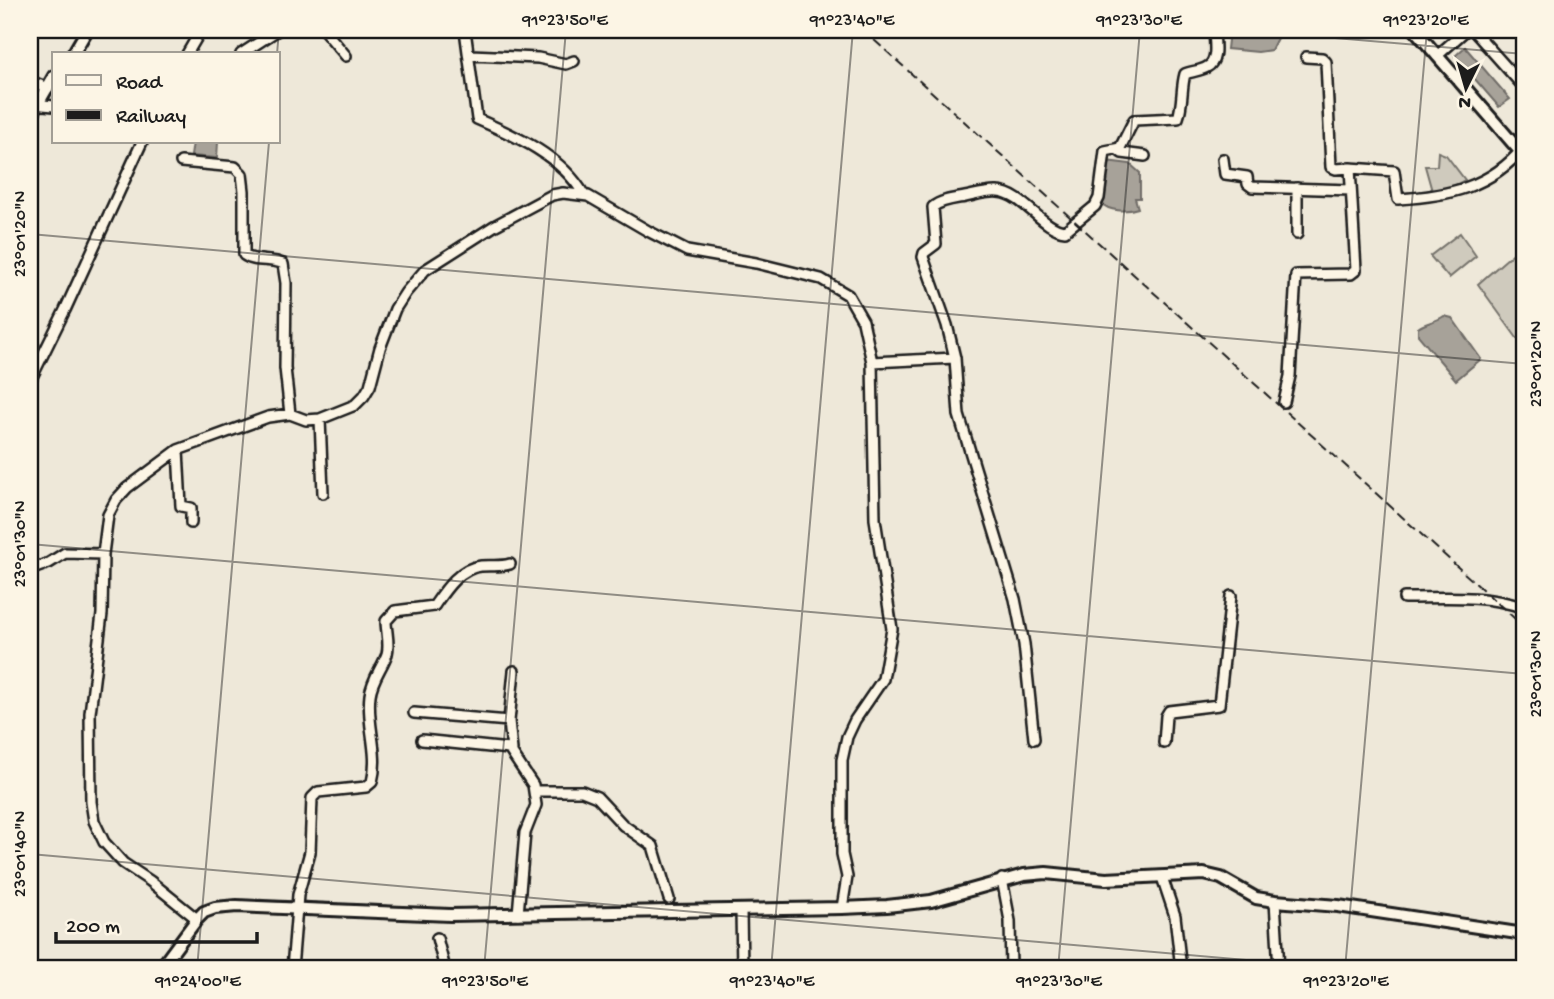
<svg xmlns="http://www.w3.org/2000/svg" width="1554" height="999" viewBox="0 0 1554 999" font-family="'Gochi Hand',sans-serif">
<rect width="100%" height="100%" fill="#eee8d9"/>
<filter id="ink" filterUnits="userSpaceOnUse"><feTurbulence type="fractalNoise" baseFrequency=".0143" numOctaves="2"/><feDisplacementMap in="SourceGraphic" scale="14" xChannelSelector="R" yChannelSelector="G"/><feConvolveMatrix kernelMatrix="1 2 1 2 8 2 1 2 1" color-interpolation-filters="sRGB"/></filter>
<g filter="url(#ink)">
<!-- green -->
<path fill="#cfcabd" stroke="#76736c" stroke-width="2" d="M1438 152 1446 155 1465 180 1448 189 1432 191 1425 166H1437Z
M1460 233 1476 256 1449 278 1430 256Z
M1524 244V343L1522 345 1478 284Z"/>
<!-- water -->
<path fill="#a7a299" stroke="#6f6c67" stroke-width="2" d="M1223 30H1281L1271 50 1258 52 1227 49 1228 40Z
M1465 47 1510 99 1499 107 1455 56Z
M193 142H218L217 158 191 156Z
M1106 161 1130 164 1140 173V198H1135L1138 208C1126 212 1109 212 1100 202Z
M1444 316 1452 318 1481 359 1456 380 1418 335V328C1426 322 1436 322 1444 316Z"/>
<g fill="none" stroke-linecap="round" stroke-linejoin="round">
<defs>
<path id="minor" d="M324 30 346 56
M465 30 477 119C516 136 562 156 584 195
M1473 30 1523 86
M187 54 201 30
M241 54 278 30
M470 55 538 58 566 64 574 61
M1437 56 1466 30
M1306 57 1322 58 1326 62 1331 167 1336 169 1350 168
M30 81 48 88
M43 105 54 106
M1117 149 1122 153 1145 156
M1223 159 1225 174 1247 177 1248 184 1252 187 1351 190
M181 162 235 167 242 174 244 191V255C254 263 272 258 283 264L286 283 285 368 290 414
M1297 188V234
M872 362 955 358
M30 381 65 310 142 142
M1284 402 1290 376 1296 275 1351 274 1356 270 1350 168 1394 171 1398 199C1448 196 1490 188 1524 147
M320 419 323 493
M178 450 181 506 191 508V523
M30 570 49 563 65 553 103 554
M1404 598C1445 598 1485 594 1524 608
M414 713 509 721
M1034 739 1024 644 1015 599 959 415 955 358 947 325 923 257 924 253 936 244 933 207C941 200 954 199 965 197 975 195 988 191 998 192 1024 194 1042 229 1065 231L1095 206 1099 198 1105 151 1120 148 1134 120 1178 118C1183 104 1181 88 1185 74 1192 71 1201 71 1207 67 1219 61 1214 41 1214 30
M422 740 509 749 533 785 536 805 525 833 518 914
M1164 743 1166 716 1169 711 1219 705 1231 596
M512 750 509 721 514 671
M535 791H582L597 797 623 825 653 846 669 899
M1162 877 1175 916 1181 969
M1002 879 1010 921 1011 969
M1275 901 1279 969
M741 911 742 969
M197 919 150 881 123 863 104 842 94 821 91 802 90 713 102 614 103 554 108 515 116 500 127 488 178 450 268 417 290 414 306 420 320 419 355 405 364 396 370 386 380 348 395 309 406 292 425 270 494 226 552 195 563 193 588 196 648 231 687 251 756 263 821 279 848 295 863 321 872 362 875 519 892 629 883 679 855 720 847 737 842 760V854L847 877 842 908
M437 938 445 969
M292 969 298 895 310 852 312 798 318 792 366 787 372 782C380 753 366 724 370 695 372 679 382 668 387 654 390 644 386 631 386 621L395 611 434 606C445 590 459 568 481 566 491 565 500 567 510 564"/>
<path id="major" d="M1415 30 1524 156
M73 54 87 30
M30 118 54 76
M160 969 197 919 204 912 215 908 237 906 450 915 842 908 887 906 931 901 1024 875 1046 873 1106 879 1204 874 1221 878 1256 898 1275 901 1338 906 1524 934"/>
</defs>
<!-- minor casing -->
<use href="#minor" stroke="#1c1c1c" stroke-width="14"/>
<!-- major casing -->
<use href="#major" stroke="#1c1c1c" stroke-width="16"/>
<!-- minor -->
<use href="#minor" stroke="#fcf5e5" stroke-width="9"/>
<!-- major -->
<use href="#major" stroke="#fcf5e5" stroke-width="10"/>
<!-- rail -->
<path stroke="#1c1c1c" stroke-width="2" stroke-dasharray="10 5" stroke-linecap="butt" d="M863 30 1524 627"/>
</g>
</g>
<!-- ticks -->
<path fill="none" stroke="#1c1c1c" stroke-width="2" stroke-opacity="0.45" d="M1242 30 1524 54M277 54 279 30M30 234 1524 364M30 544 1524 674M30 854 1350 969M197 969 269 142M484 969 566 30M771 969 853 30M1058 969 1140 30M1345 969 1427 30"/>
<!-- margin -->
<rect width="1554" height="999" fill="none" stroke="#fcf5e5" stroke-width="77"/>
<!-- legend -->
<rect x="52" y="52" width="228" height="91" fill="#fcf5e5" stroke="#a29e95" stroke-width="2"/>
<rect x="66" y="75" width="35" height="10" fill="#fcf5e5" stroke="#a29e95" stroke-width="2"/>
<text x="116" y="88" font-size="21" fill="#1c1c1c">Road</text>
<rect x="66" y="110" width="35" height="10" fill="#1c1c1c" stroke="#a29e95" stroke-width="2"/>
<text x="116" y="122" font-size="21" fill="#1c1c1c">Railway</text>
<!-- north arrow -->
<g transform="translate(1466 88) rotate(185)" stroke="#fcf5e5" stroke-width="5" paint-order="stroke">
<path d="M0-5L12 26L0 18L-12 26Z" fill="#1c1c1c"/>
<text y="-10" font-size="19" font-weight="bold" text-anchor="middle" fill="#1c1c1c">N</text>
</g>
<!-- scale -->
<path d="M56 932v10h201v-10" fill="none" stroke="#1c1c1c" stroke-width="3.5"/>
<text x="66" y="932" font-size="21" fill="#1c1c1c" stroke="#fcf5e5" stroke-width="5" paint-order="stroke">200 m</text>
<rect x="38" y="38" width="1478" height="922" fill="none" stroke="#1c1c1c" stroke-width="2.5"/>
<g font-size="18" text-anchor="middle" fill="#1c1c1c">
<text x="565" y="25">91°23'50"E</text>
<text x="852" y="25">91°23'40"E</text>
<text x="1139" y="25">91°23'30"E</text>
<text x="1426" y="25">91°23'20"E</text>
<text transform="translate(19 234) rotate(-90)" y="6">23°01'20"N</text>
<text transform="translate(1535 364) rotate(-90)" y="6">23°01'20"N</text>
<text transform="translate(19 544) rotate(-90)" y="6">23°01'30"N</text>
<text transform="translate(1535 674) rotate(-90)" y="6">23°01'30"N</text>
<text transform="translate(19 854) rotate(-90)" y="6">23°01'40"N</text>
<text x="198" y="986">91°24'00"E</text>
<text x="485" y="986">91°23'50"E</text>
<text x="772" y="986">91°23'40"E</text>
<text x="1059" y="986">91°23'30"E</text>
<text x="1346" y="986">91°23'20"E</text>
</g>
</svg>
